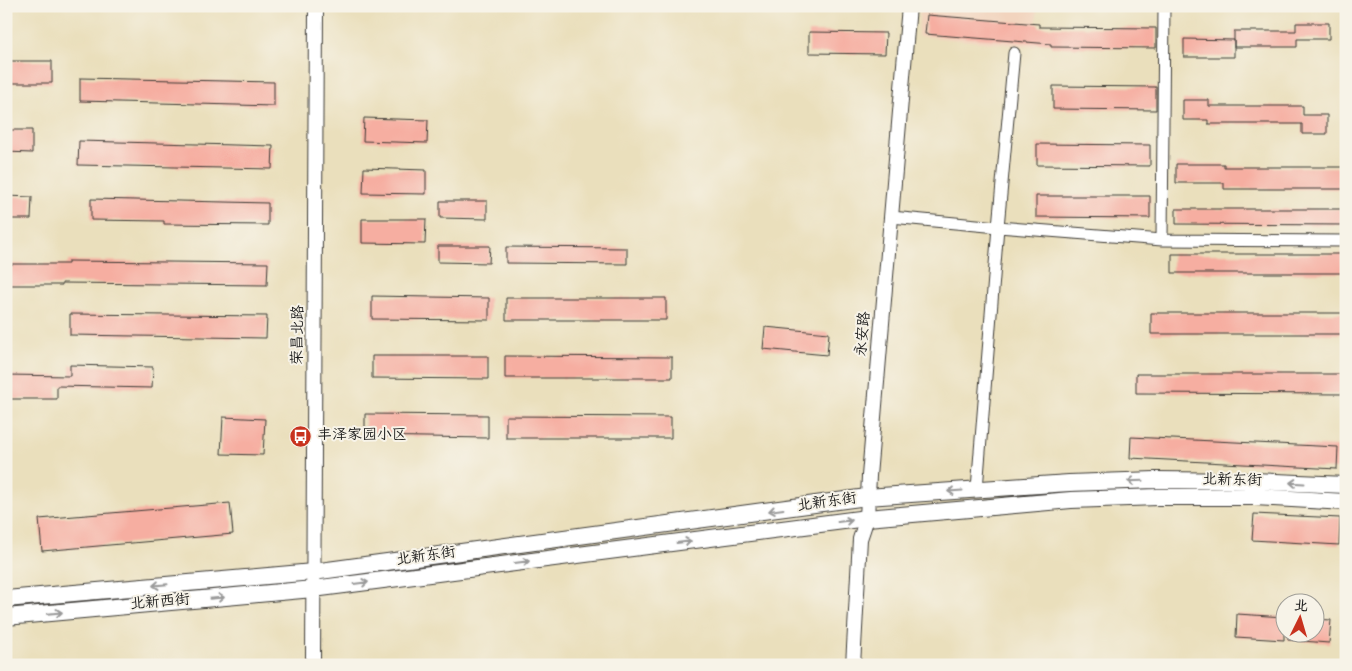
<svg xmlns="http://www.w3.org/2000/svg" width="1352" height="671" viewBox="0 0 1352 671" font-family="Dekko,'LXGW WenKai TC',sans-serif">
<rect width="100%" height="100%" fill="#f7f3e8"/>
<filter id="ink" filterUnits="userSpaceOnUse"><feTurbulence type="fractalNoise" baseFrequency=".02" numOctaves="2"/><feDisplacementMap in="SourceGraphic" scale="10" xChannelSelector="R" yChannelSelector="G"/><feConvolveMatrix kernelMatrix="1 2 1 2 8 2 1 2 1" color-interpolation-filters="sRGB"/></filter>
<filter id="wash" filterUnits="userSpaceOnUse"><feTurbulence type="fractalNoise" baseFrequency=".0096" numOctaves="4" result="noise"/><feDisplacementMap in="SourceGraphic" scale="20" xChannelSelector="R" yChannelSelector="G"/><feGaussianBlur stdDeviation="1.12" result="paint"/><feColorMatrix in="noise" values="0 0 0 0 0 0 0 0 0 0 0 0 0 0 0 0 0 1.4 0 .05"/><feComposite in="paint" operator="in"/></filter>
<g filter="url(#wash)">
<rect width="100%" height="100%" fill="#eadfbc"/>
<!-- built -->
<path fill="#f2d4be" d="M920 6H1037L1036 47 918 36Z"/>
<g id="blocks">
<!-- building -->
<path fill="#f6aea1" d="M927 15 1039 24V27L1156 28V48L1051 47V44L925 34Z
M1296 23H1329V39H1297V47H1234V31H1296Z
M809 32 886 33 885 54 809 53Z
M1184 39 1234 40V57H1184Z
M6 61H52V83H6Z
M80 78 274 82V106L80 101Z
M1053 86 1156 87V110L1053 109Z
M1183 100H1209V106H1303V115H1327V134H1302V124H1208V120H1183Z
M364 118 428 120 427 143 363 141Z
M6 130H32V153L6 152Z
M79 141 273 146 272 169 78 165Z
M1037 144 1150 145V166L1037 165Z
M1176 164H1224V167H1346V189H1224V183H1176Z
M364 168 426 170V194L363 193Z
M6 196 32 197 31 219H6Z
M1036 196H1150V218L1036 217Z
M91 199 268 203V225L164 224V221L91 220Z
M440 201H487V219L440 218Z
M1176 209H1346V225L1176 224Z
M362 219H426L425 244 362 243Z
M438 246H490L489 263 438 262Z
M506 247 627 248V264L506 263Z
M1172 254H1346V273H1172Z
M68 261 268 263 267 285 62 283V285H6V264H68Z
M372 296 489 298V320L372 319Z
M506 298H666V320H506Z
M1151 313H1346V334H1151Z
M70 314 267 316 266 338 70 335Z
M765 327 829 333 827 355 763 349Z
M372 356H488V379L372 378Z
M505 356 672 357V378H505Z
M70 365 153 367 152 388 57 386V399H6V375L70 376Z
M1136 374H1346V394L1136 393Z
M365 414 488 415V438L365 436Z
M506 416 671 417V438H506Z
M223 417 265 419 263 455 221 454Z
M1131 437 1338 447 1337 469 1130 458Z
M230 503 233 534 42 551 39 519Z
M1254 514 1340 518 1339 545 1252 540Z
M1237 614 1284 617V640L1236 637Z
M1314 619 1331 620 1329 643 1288 640V634H1314Z"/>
</g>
</g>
<g filter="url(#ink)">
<use href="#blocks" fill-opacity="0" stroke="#3b3934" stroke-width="1"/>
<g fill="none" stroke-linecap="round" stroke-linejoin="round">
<defs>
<path id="minor" d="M891 217 998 227 1162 240 1346 241
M1162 240 1164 6
M977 489 998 227 1014 53"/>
<path id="tertiary" d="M313 665 316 6
M853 665 860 539 867 518 869 476 909 6"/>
<path id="secondary" d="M6 599 313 572 867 497 1069 483 1155 480 1253 481 1346 485
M6 617 313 589 867 518 1071 500 1158 497H1254L1346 502"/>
</defs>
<!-- minor casing -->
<use href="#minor" stroke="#3b3934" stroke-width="13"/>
<!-- tertiary casing -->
<use href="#tertiary" stroke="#3b3934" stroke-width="16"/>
<!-- secondary casing -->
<use href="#secondary" stroke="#3b3934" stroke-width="18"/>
<!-- minor -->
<use href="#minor" stroke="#fff" stroke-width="11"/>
<!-- tertiary -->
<use href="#tertiary" stroke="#fff" stroke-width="14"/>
<!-- secondary -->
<use href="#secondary" stroke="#fff" stroke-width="16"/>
</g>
<!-- one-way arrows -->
<defs><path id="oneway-shaft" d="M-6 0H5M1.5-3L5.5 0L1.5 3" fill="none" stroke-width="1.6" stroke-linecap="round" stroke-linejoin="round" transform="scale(1.25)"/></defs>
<g stroke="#999">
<use href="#oneway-shaft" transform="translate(1135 481) rotate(178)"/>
<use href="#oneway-shaft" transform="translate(1297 483) rotate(-177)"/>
<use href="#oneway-shaft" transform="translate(955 491) rotate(176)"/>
<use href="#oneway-shaft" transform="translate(776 510) rotate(172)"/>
<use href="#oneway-shaft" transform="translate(845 521) rotate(-7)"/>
<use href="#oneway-shaft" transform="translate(684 542) rotate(-7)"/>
<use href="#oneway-shaft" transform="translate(522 562) rotate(-7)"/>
<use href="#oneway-shaft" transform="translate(361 583) rotate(-7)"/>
<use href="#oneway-shaft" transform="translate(160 585) rotate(175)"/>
<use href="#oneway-shaft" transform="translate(217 598) rotate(-5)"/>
<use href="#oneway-shaft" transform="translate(55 613) rotate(-5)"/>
</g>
</g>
<!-- icons -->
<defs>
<symbol id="bus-disc" viewBox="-11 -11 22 22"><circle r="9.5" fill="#c8321e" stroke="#f7f3e8"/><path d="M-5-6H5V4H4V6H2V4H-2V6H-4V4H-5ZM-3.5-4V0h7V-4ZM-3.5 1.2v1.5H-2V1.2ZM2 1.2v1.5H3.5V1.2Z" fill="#fff"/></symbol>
</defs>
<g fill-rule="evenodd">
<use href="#bus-disc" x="288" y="424" width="25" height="25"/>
</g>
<g text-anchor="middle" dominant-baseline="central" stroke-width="4" stroke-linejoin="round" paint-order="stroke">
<!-- street labels -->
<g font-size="15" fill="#1c1c1c" stroke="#f7f3e8">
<text transform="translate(864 334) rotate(-85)">永安路</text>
<text transform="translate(299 335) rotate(-89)">荣昌北路</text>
<text transform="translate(1232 481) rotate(1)">北新东街</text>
<text transform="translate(827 503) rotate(-8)">北新东街</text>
<text transform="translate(426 557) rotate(-8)">北新东街</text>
<text transform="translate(160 603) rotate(-5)">北新西街</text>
</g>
<!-- poi labels -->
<g font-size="15" fill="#1c1c1c" stroke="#f7f3e8" text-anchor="start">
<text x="317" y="436">丰泽家园小区</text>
</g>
</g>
<!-- margin -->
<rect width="1352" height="671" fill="none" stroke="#f7f3e8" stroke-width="25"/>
<!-- north arrow -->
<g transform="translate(1300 618) rotate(5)"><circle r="24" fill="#f7f3e8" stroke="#9f9d96"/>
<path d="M0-4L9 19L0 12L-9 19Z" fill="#c8321e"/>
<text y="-8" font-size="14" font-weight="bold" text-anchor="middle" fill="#1c1c1c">北</text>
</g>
</svg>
